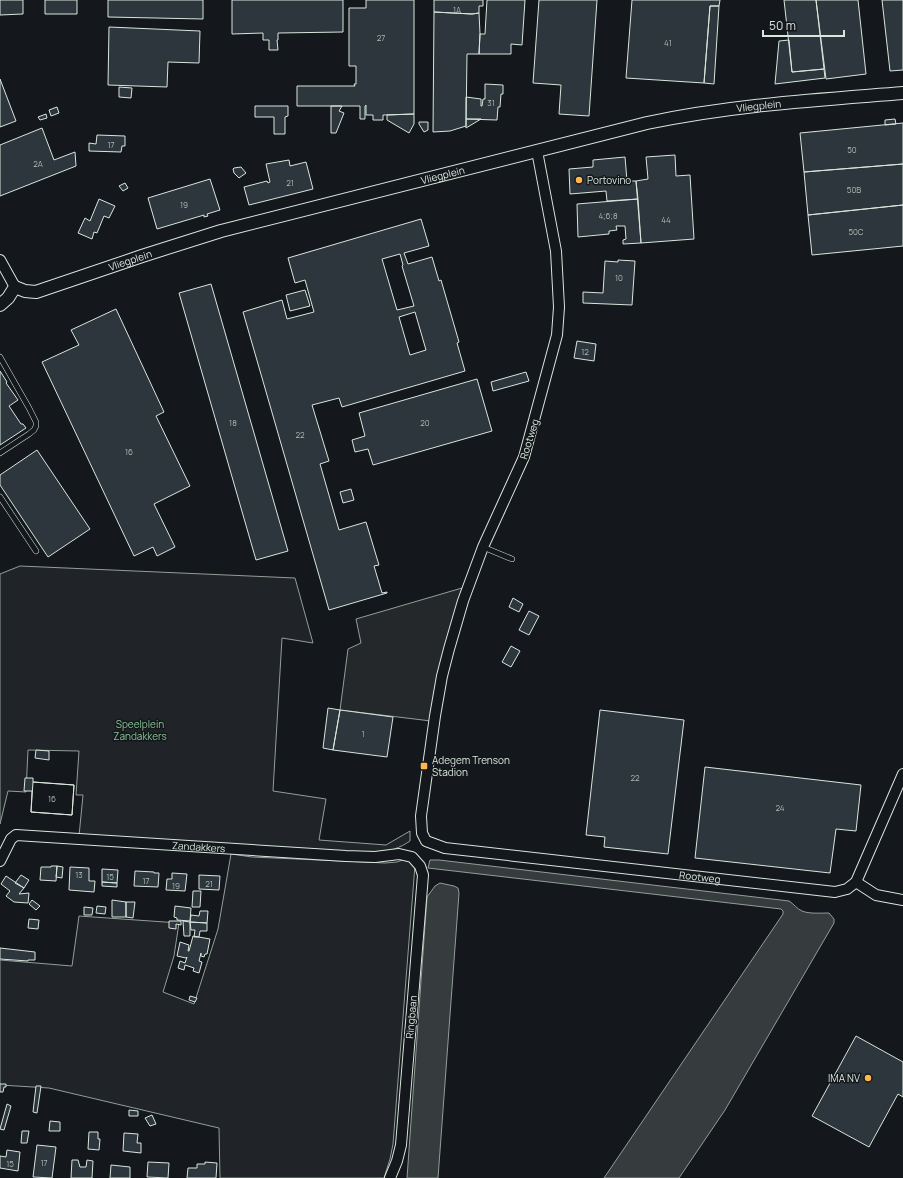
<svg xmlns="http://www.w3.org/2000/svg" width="903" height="1178" viewBox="0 0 903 1178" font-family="Manrope,sans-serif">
<rect width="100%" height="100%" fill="#14181c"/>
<!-- green -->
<path fill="#202428" stroke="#939e99" d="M20 566 295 578 313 643 282 638 273 791 326 799 319 840 386 845 410 831V841C400 848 389 851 378 854L79 836 83 795H76L79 751 28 750 26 792 8 791 0 824V574Z
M231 854 252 857 385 863 397 862 405 859 411 862 415 865 393 1144 390 1159 384 1178H220L219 1128 49 1088 0 1085V960L72 966 79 916 179 923 174 956 163 992 194 1004 218 929Z"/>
<!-- parking -->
<path fill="#24282b" stroke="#939e99" d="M462 588 442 662 431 721 340 710 348 649 361 643 356 619Z"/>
<!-- water -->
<path fill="#363b3e" stroke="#939e99" d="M430 860H439L789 901C794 904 797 909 802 911 809 914 821 913 829 913L834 919V923L725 1110 679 1178H604L783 914V911L781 909 428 868Z
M440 883 454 886 458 888 459 893 438 1178H407L427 897 435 886Z"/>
<!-- building -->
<path fill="#2c363c" stroke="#d8e6dc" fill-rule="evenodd" d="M0 0H23V14L0 15Z
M45 0H77V14H45Z
M108 0H203V19L108 17Z
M232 0H343V32L278 33V40H277L278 50H269V40H263V33L232 34Z
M366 0H414V114L383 115V120H373V115H366V105L365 106V119H360V106H297V86H355L354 84H356V66H349V8H366Z
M434 0H483V6H479V13L472 14 434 12Z
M487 0H525L522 45 511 44V54H479L480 34H485Z
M539 0H597L589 116 559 114 561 85 533 83Z
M632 0H720L719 6H710L704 83 626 78Z
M784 0H816L824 69 792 72Z
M816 0H858L866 74 826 79Z
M882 0H903V70L890 71Z
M710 6H719L714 84 704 83Z
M434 12 472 14 479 13 480 34 479 54H467L466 126 450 131 433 132Z
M109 27 200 31 199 63 168 62 167 87 108 85Z
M789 40 792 72 824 69 825 78 775 84 779 41Z
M0 79 16 121 0 127Z
M485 84 503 85V94H501L500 107H498L497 120 466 119V97L481 99V106H482L483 99H485Z
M119 87 132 88 131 98 119 97Z
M255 106H288V116L285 117V134H274V117H255Z
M331 106H342L339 111 344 113 336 133H331Z
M57 107 59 113 51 116 49 110Z
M46 114 47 118 40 120 38 117Z
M414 114V124L409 133 387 120V115Z
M466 119H481L466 128Z
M895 119 896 124 885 125V120Z
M419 122H428V130L424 132 419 124Z
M903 123V164L804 172 800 133Z
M42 128 54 160 75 152 76 166 0 196V145Z
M97 135 125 136V146H122L121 152 89 151V143L96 144Z
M675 155 676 176 690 175 694 239 641 243 636 181 648 179 646 157Z
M625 157 627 181H636L638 199 607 201 606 191 570 194 569 169 593 167V160Z
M289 160 290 166 306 162 313 189 249 205 244 187 267 181 268 183 270 182 266 164Z
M903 164V205L808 215 804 172Z
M241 167 246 173 239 178 234 173 233 169 234 168Z
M210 179 220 210 207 214 208 216 204 217V215L157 229 148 198Z
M125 183 128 188 123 191 119 186Z
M99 199 115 206 109 218 104 216 97 233 94 232 92 239 78 233 85 218 90 221Z
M638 199 641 243 623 244V240L626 239 625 226H616L617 230 609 231V234L578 237 577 204Z
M903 205V246L812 255 808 215Z
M421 219 429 246 404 253 408 264 432 257 439 281 441 280 459 342 457 343 465 371 342 407 339 398 312 405 329 461 320 464 339 530 366 522 379 565 374 566 382 593 387 592V593L329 610 243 312 282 300 287 319 314 312 305 280 295 283 288 258ZM400 254 403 265 402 266 414 306 397 310 382 259ZM415 312 426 350 410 355 399 317Z
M618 260 635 261 632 305 583 303V292L603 293 605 261 618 262Z
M211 284 288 551 256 560 179 293Z
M305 290 310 306 290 311 286 295Z
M116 309 164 412 156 416 190 486 154 504 175 547 157 556 153 547 134 556 42 362 79 345 71 330Z
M577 341 596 344 594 361 574 358Z
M0 371 7 382 6 383 18 400 9 406 21 424H23L26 428 0 445Z
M526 372 529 381 493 391 491 382Z
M477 379 492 431 373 465 368 449 355 452 352 440 365 436 359 413Z
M37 450 90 529 48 557 0 485V475Z
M351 489 354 500 343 503 340 492Z
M513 598 523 604 519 612 509 607Z
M529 611 539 616 529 635 519 630Z
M511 646 520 651 511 667 502 662Z
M328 708 340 710 333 750 323 748Z
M340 710 393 717 387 757 333 750Z
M600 710 684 720 668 854 604 847 605 837 586 835Z
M36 750 49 751V760L35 758Z
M705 767 861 785 856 831 836 829 830 873 695 858Z
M25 778H33V782L74 785 72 815 31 812 32 791H24Z
M33 782 74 785 72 815 31 812Z
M51 866H57L56 881 40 880 41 867H51Z
M57 866 63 867 62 878 56 877Z
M70 867 89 868V881H95L94 892 69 890Z
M102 869 118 870 117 883 102 882Z
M135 871 154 872V873H159L158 887 134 886Z
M172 873 187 874 185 891 166 890 167 879H172Z
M21 875 29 880 24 888 15 883Z
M199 875 220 876 219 890 199 889Z
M6 876 24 888 19 894 29 893 28 903 14 902 6 896 10 891 1 884Z
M102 882 117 883V887L102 886Z
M193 891H201L200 907H192Z
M32 900 40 906 36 910 29 904Z
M112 900 126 902V917H112Z
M126 902H135L133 918 126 917Z
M97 906 106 907 105 914 96 913Z
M175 906 191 908 190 921 177 920V918L174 917Z
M84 907 93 908 92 915H84Z
M200 911H208L207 923 190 922 191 915 199 916Z
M29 919 39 920 38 929 28 928Z
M169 921H181V925L176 924V929L169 928Z
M183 921 190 922V936H184Z
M190 922 207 923V931H200L199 937H194L195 930H191Z
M193 936 210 939 207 954H205L204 957 201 956V953L199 961 202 962 199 973 193 971 194 968 185 965 184 970 178 968 180 961 185 963 187 957 186 958 177 956 180 942 189 945 188 951H189Z
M0 948 35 952V960H28V961L0 959Z
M190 996 197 998 195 1002 189 1000Z
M856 1036 903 1062V1097L898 1094 869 1147 812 1116Z
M0 1084H6V1087H4L3 1092H0Z
M36 1086H41L37 1113 33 1112Z
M7 1104 11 1106 4 1130 0 1129Z
M129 1110 138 1111V1116H129Z
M152 1115 156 1124 150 1126 145 1118Z
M50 1121 60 1122V1131H49Z
M22 1131H29L27 1143H21Z
M89 1132H98V1139H100L99 1150 88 1149Z
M124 1133 138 1134 137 1143H141V1153L123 1151Z
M37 1145 56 1147 52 1178 33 1177Z
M7 1150 20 1152 18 1171 0 1168V1156L6 1157Z
M72 1160H78L80 1167H86L87 1160 93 1161 92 1178H71Z
M148 1162 169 1163 168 1178 147 1177Z
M205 1162 217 1163 216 1178H187L188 1168H197V1164H205Z
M111 1165 130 1167V1178H110Z"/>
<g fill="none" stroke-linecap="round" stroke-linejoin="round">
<defs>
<path id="service" d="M0 357 29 408 36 422V426L34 430 29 434 0 453
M0 497 36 551
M483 547 512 559"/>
<g id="minor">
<path id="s1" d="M537 151 556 251 559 307 557 335 524 457 483 547 463 601 449 649 442 676 435 716 421 816 422 833 426 841 445 848 835 892 847 889 856 882 903 774"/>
<path d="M0 260 15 287"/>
<path id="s2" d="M0 861 11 839 16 835 346 856 375 857 399 854 412 857 420 866 423 875 401 1145 397 1161 390 1178"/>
<path d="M856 882 876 895 903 900"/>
</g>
<g id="tertiary">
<path id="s3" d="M0 305 8 298 15 287 25 291 36 292 142 256 221 231 647 123C731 105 817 100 903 93"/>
</g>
</defs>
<!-- service casing -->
<use href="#service" stroke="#d8e6dc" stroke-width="6"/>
<!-- minor casing -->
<use href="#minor" stroke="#d8e6dc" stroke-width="12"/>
<!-- tertiary casing -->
<use href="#tertiary" stroke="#d8e6dc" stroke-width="14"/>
<!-- service -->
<use href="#service" stroke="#14181c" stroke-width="5"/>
<!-- minor -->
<use href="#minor" stroke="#14181c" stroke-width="10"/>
<!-- tertiary -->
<use href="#tertiary" stroke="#14181c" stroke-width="12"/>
</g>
<!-- markers -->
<g fill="#ffb74d" stroke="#14181c" stroke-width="1.5">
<circle cx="579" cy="180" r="4"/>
<rect x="420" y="762" width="8" height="8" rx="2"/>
<circle cx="868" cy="1078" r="4"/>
</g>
<g text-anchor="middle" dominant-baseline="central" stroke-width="3" stroke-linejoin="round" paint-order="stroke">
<!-- number labels -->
<g font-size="8" fill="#adbab4">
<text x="457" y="9">1A</text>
<text x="381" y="37">27</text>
<text x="668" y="42">41</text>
<text x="491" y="102">31</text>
<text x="111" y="144">17</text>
<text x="852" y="149">50</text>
<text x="38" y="163">2A</text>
<text x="290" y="182">21</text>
<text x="854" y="189">50B</text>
<text x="184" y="204">19</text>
<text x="608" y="215">4;6;8</text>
<text x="666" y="219">44</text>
<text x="856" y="231">50C</text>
<text x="619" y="277">10</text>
<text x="585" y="351">12</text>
<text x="233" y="422">18</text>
<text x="425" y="422">20</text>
<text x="300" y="434">22</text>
<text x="129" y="451">16</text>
<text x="363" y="733">1</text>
<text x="635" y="777">22</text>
<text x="52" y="798">16</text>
<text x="780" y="807">24</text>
<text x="79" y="874">13</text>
<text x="110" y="876">15</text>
<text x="146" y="880">17</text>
<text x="209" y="883">21</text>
<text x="176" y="885">19</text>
<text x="44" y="1162">17</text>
<text x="10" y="1163">15</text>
</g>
<!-- street labels -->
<g font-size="10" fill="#d8e6dc" stroke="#14181c">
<text stroke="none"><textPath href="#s3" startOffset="793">Vliegplein</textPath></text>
<text stroke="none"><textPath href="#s3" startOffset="469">Vliegplein</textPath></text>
<text stroke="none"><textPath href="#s3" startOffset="145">Vliegplein</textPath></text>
<text transform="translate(529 439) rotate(-73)">Rootweg</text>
<text stroke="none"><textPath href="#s2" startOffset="214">Zandakkers</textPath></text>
<text stroke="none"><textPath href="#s1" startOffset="991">Rootweg</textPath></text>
<text transform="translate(411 1017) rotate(-85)">Ringbaan</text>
</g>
<!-- poi labels -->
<g font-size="10" fill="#d8e6dc" stroke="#14181c" text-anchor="start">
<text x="587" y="180">Portovino</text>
<text x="432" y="760">Adegem Trenson<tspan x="432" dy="12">Stadion</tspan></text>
<text x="860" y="1078" text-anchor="end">IMA NV</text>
</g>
<!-- park labels -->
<g font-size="10" fill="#8ac095" stroke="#14181c">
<text x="140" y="724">Speelplein<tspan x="140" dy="12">Zandakkers</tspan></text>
</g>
</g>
<!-- scale -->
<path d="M763 30v6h81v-6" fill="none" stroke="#d8e6dc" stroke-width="2"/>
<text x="769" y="30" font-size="12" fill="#d8e6dc" stroke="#14181c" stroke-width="3" paint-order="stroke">50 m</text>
</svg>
